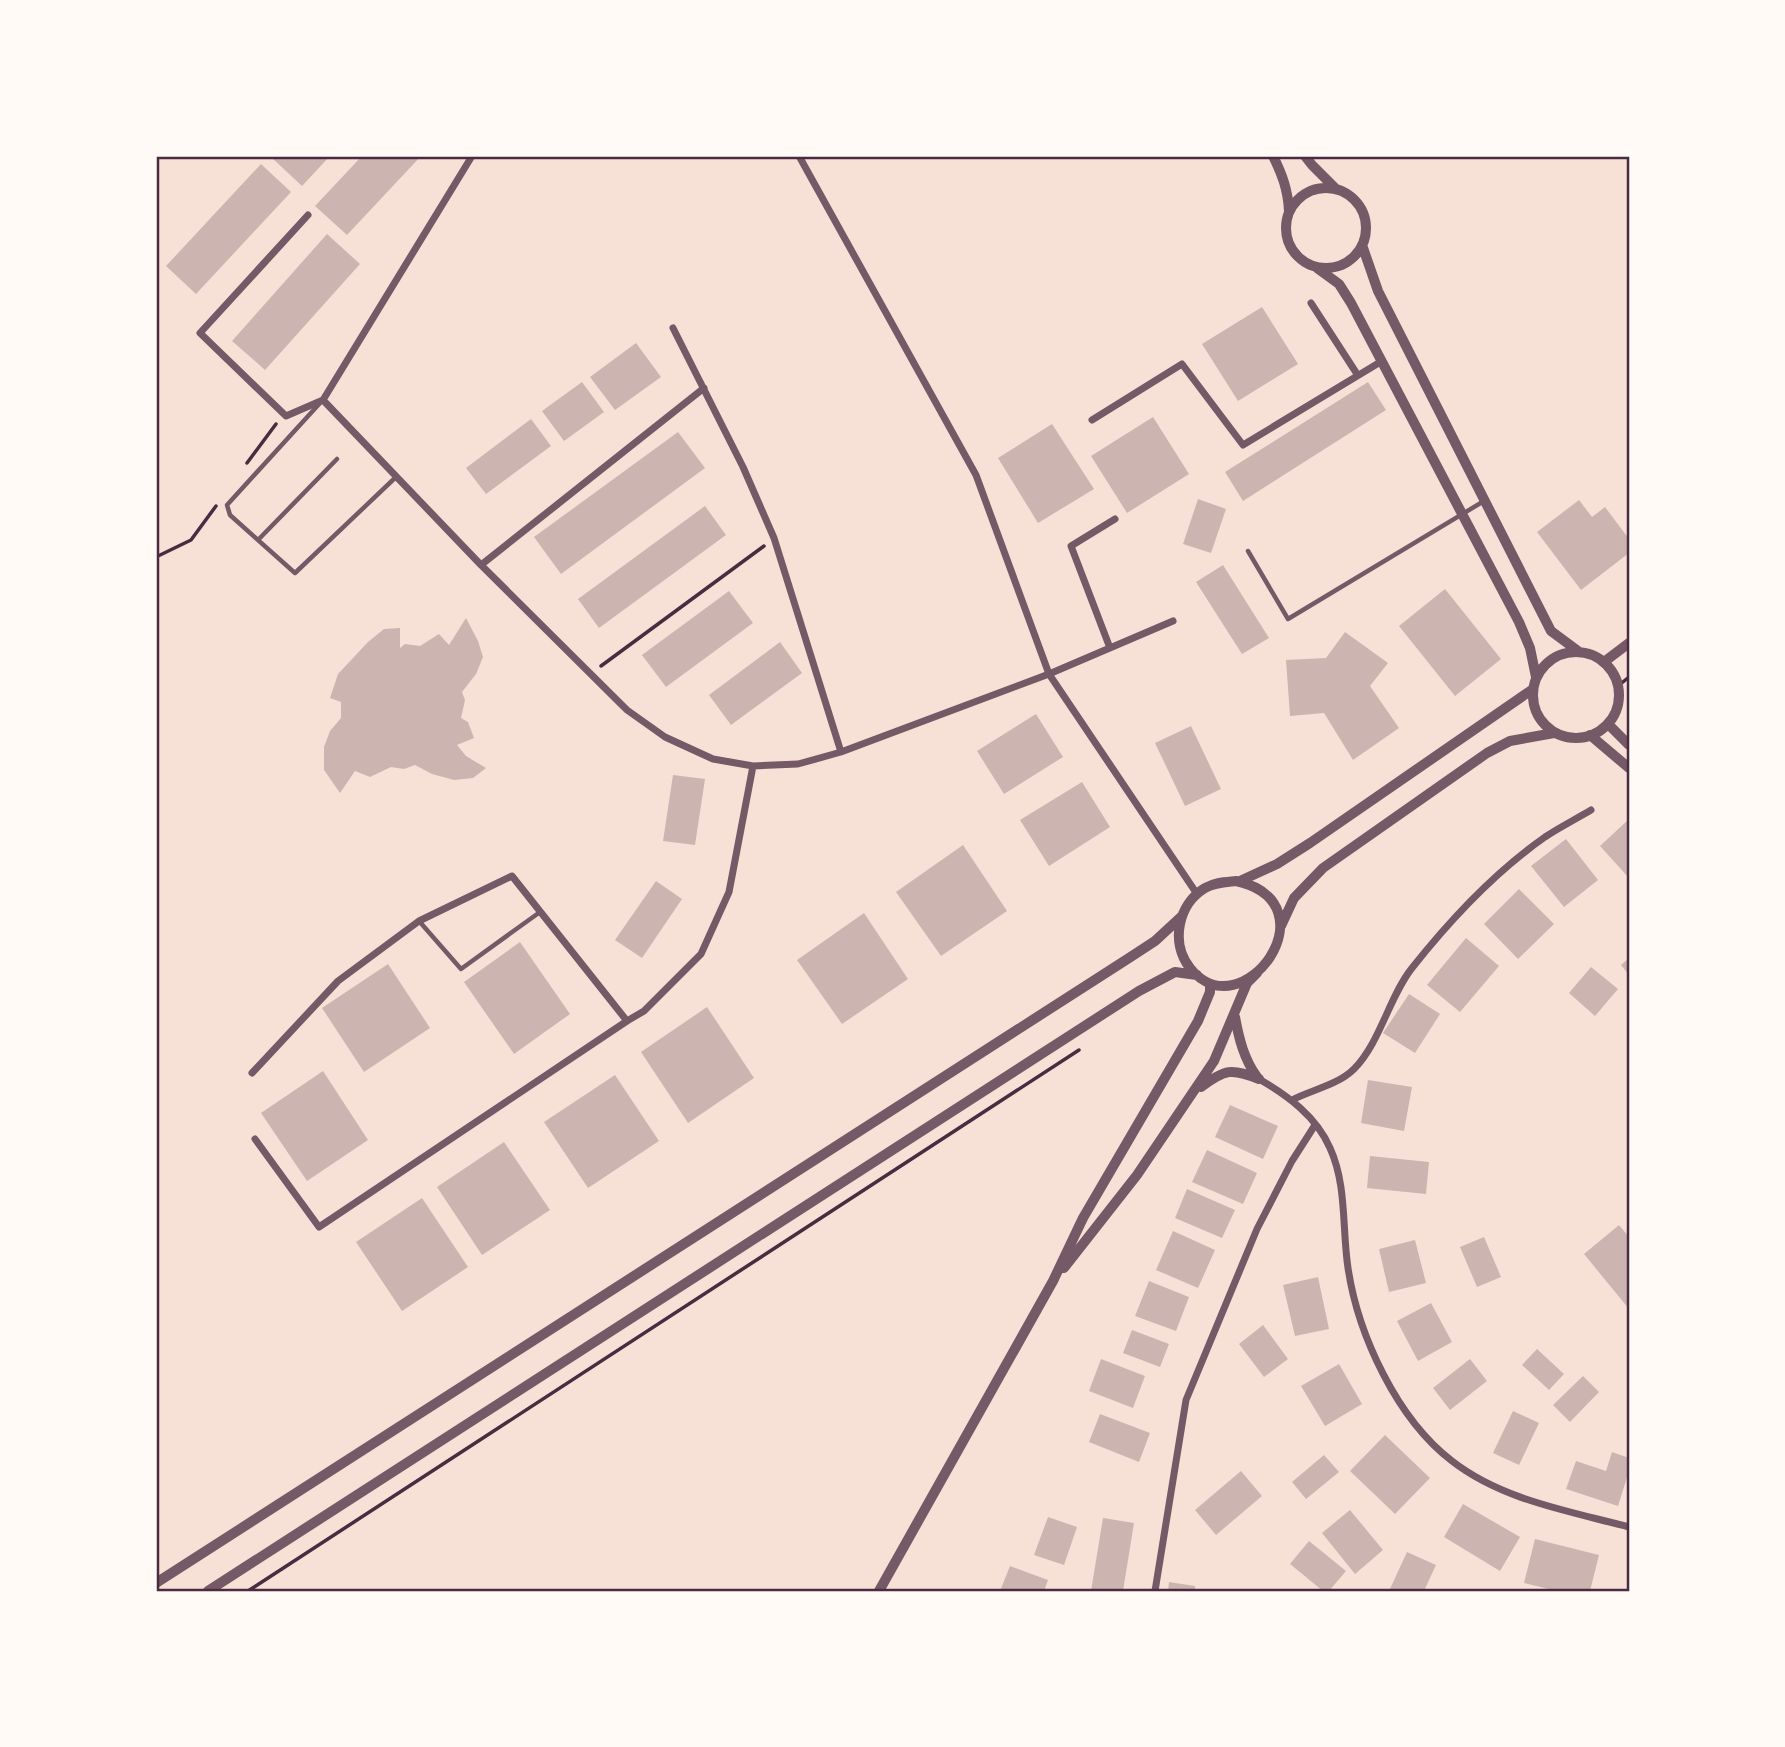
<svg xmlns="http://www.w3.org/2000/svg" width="1785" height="1747" viewBox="0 0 1785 1747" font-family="'Fira Sans Condensed',sans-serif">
<rect width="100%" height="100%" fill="#f7e1d7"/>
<!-- building -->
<path fill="#ccb4b1" d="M273 156H330L302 186 271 157Z
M362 156H421L347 235 315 206Z
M261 164 291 192 196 294 166 266Z
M327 234 360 264 265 370 232 341Z
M1262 307 1298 364 1238 401 1202 344Z
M636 343 661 377 615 410 590 377Z
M582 382 604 412 564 441 542 411Z
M1368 382 1386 410 1243 501 1225 472Z
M1153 417 1189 474 1127 513 1091 456Z
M531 419 551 446 486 494 466 468Z
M1052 424 1094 489 1038 523 998 458Z
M678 432 705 468 561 574 534 537Z
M1198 499 1226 509 1211 553 1183 544Z
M1579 500 1592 517 1605 507 1629 539V553L1581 590 1537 532Z
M705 506 726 535 599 628 578 599Z
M1223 565 1269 638 1242 654 1196 582Z
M1445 589 1501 659 1455 696 1399 626Z
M729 591 753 623 666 687 642 655Z
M466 618 478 641 483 657 476 674 462 692 465 700 461 718 468 722 474 738 457 745 466 756 486 768 473 778 454 780 432 774 415 765 404 769 391 767 370 777 355 771 340 793 324 770V747L330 731 341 718V702L330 698 338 674 368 642 384 629 400 628V648L405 644 420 646 439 634 449 645Z
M1345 632 1388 663 1370 686 1399 728 1353 760 1324 713 1290 716 1286 660 1326 658Z
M780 642 802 673 731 725 709 695Z
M1036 714 1063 757 1004 794 977 751Z
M1191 726 1221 789 1185 806 1155 743Z
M673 775 705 779 695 845 663 841Z
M1082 782 1110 827 1049 866 1020 820Z
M1628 820 1629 821V878L1600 846Z
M1566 839 1598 880 1564 907 1531 866Z
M963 845 1007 911 941 956 896 892Z
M656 881 682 899 642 958 615 940Z
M1519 889 1554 924 1518 959 1484 924Z
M864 913 908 979 842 1024 797 960Z
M1466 938 1499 966 1460 1012 1427 985Z
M520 942 570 1014 514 1054 464 982Z
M1629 958V975L1621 965Z
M388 964 430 1028 364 1072 322 1008Z
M1591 967 1618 989 1595 1016 1569 993Z
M1409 994 1440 1014 1415 1053 1383 1033Z
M707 1007 754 1078 688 1123 641 1052Z
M323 1071 368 1140 307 1181 261 1113Z
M615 1075 659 1141 588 1188 544 1122Z
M1368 1080 1412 1087 1404 1131 1361 1123Z
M1230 1105 1278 1126 1263 1159 1215 1137Z
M504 1142 550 1210 482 1255 437 1187Z
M1207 1150 1257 1173 1243 1204 1192 1182Z
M1370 1156 1429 1162 1426 1194 1367 1188Z
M1187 1189 1235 1210 1222 1238 1175 1218Z
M422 1198 468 1267 402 1311 356 1242Z
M1619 1225 1629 1237V1309L1584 1254Z
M1173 1231 1215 1250 1198 1288 1156 1270Z
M1484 1237 1501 1277 1477 1287 1460 1247Z
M1415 1240 1426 1283 1389 1292 1379 1249Z
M1318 1277 1329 1329 1295 1336 1283 1285Z
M1149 1281 1189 1297 1176 1331 1135 1316Z
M1431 1303 1452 1342 1418 1361 1397 1321Z
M1263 1325 1288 1359 1264 1377 1239 1344Z
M1132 1330 1169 1344 1160 1367 1123 1353Z
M1537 1349 1564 1374 1549 1390 1522 1365Z
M1101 1359 1145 1376 1133 1408 1089 1391Z
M1470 1359 1487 1381 1450 1410 1433 1388Z
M1339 1364 1362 1404 1325 1426 1301 1386Z
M1583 1376 1599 1392 1570 1422 1553 1405Z
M1513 1411 1539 1423 1519 1465 1493 1453Z
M1100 1414 1150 1433 1139 1462 1089 1442Z
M1385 1435 1430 1478 1395 1514 1350 1471Z
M1612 1452 1629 1458V1471L1618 1506 1566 1489 1576 1461 1606 1471Z
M1324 1455 1339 1472 1306 1499 1292 1482Z
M1241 1471 1262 1496 1216 1535 1195 1510Z
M1463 1504 1520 1537 1500 1571 1444 1537Z
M1350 1510 1383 1550 1355 1574 1322 1533Z
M1048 1517 1077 1527 1064 1565 1034 1555Z
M1103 1518 1134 1523 1123 1591H1091Z
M1535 1539 1599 1555 1590 1591H1557L1524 1583Z
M1309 1541 1346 1571 1329 1591H1323L1290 1564Z
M1407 1552 1436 1565 1424 1591H1389Z
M1010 1566 1048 1580 1044 1591H1000Z
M1169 1582 1195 1586V1591H1168Z"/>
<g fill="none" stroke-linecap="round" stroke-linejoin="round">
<!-- path -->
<path stroke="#4a2c40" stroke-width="3.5" d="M247 463 276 424
M156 557 191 540 216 506
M601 666 764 546
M1618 686 1629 677
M248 1591 1079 1050"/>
<!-- service -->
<path stroke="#755966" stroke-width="4.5" d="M320 403 227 505 230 515 295 573 396 477
M258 540 337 459
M1248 551 1288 619 1484 501
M419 921 461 969 540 912"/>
<!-- minor -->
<path stroke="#755966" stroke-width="7" d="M799 156 976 475 1049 674 1197 894
M308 215 200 333 286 416 323 400 472 156
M1311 303 1357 374
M673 328 743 467 774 538 841 752
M323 400 481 565 627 710 665 737 713 759 753 766 798 764 841 752 1049 674 1173 621
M1092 420 1182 364 1243 445 1382 361
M481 565 704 388
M1110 648 1071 546 1115 519
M252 1073 338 981 419 921 512 876 627 1021 644 1011 701 954 729 892 753 766
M1259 1079C1288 1096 1316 1116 1330 1148 1347 1185 1342 1229 1348 1268 1358 1335 1397 1419 1452 1461 1502 1500 1569 1511 1629 1527
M1292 1100C1311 1090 1338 1085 1354 1069 1380 1043 1389 997 1412 968 1450 920 1495 872 1545 837 1560 827 1576 819 1591 810
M255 1139 319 1227 627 1021
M1155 1591 1186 1400 1257 1229 1292 1161 1315 1125"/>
<!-- tertiary -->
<path stroke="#755966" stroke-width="10" d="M1273 156C1282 174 1288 190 1289 211
M1305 156 1312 165 1336 189
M1286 228a40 40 0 1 1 80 0a40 40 0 1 1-80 0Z
M1362 245 1378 291 1551 631 1578 651
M1317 268 1339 284 1351 303 1519 622 1530 648 1536 677
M1533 695a43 43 0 1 1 86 0a43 43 0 1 1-86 0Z
M1604 662 1629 643
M1608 724 1629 745
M1590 735 1629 768
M1236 881C1336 903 1242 1033 1190 968 1170 943 1178 904 1205 888 1215 882 1226 882 1236 881Z
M1240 881 1277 864 1310 843 1533 689
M1281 926 1294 898 1323 868 1487 753 1510 741 1554 733
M1235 1017C1239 1039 1244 1059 1257 1077
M1201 1087C1225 1069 1232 1068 1259 1079
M1064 1268 1137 1175 1214 1061 1247 983 1257 973
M156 1583 1129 958 1155 941 1181 917
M208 1591 1139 991 1175 972 1197 975
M879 1591 1053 1281 1083 1218 1198 1021 1210 992V984"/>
</g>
<!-- border -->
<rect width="1785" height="1747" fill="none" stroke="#fffaf5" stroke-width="315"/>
<rect x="158" y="158" width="1470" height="1432" fill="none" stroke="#4a2c40" stroke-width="2.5"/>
</svg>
